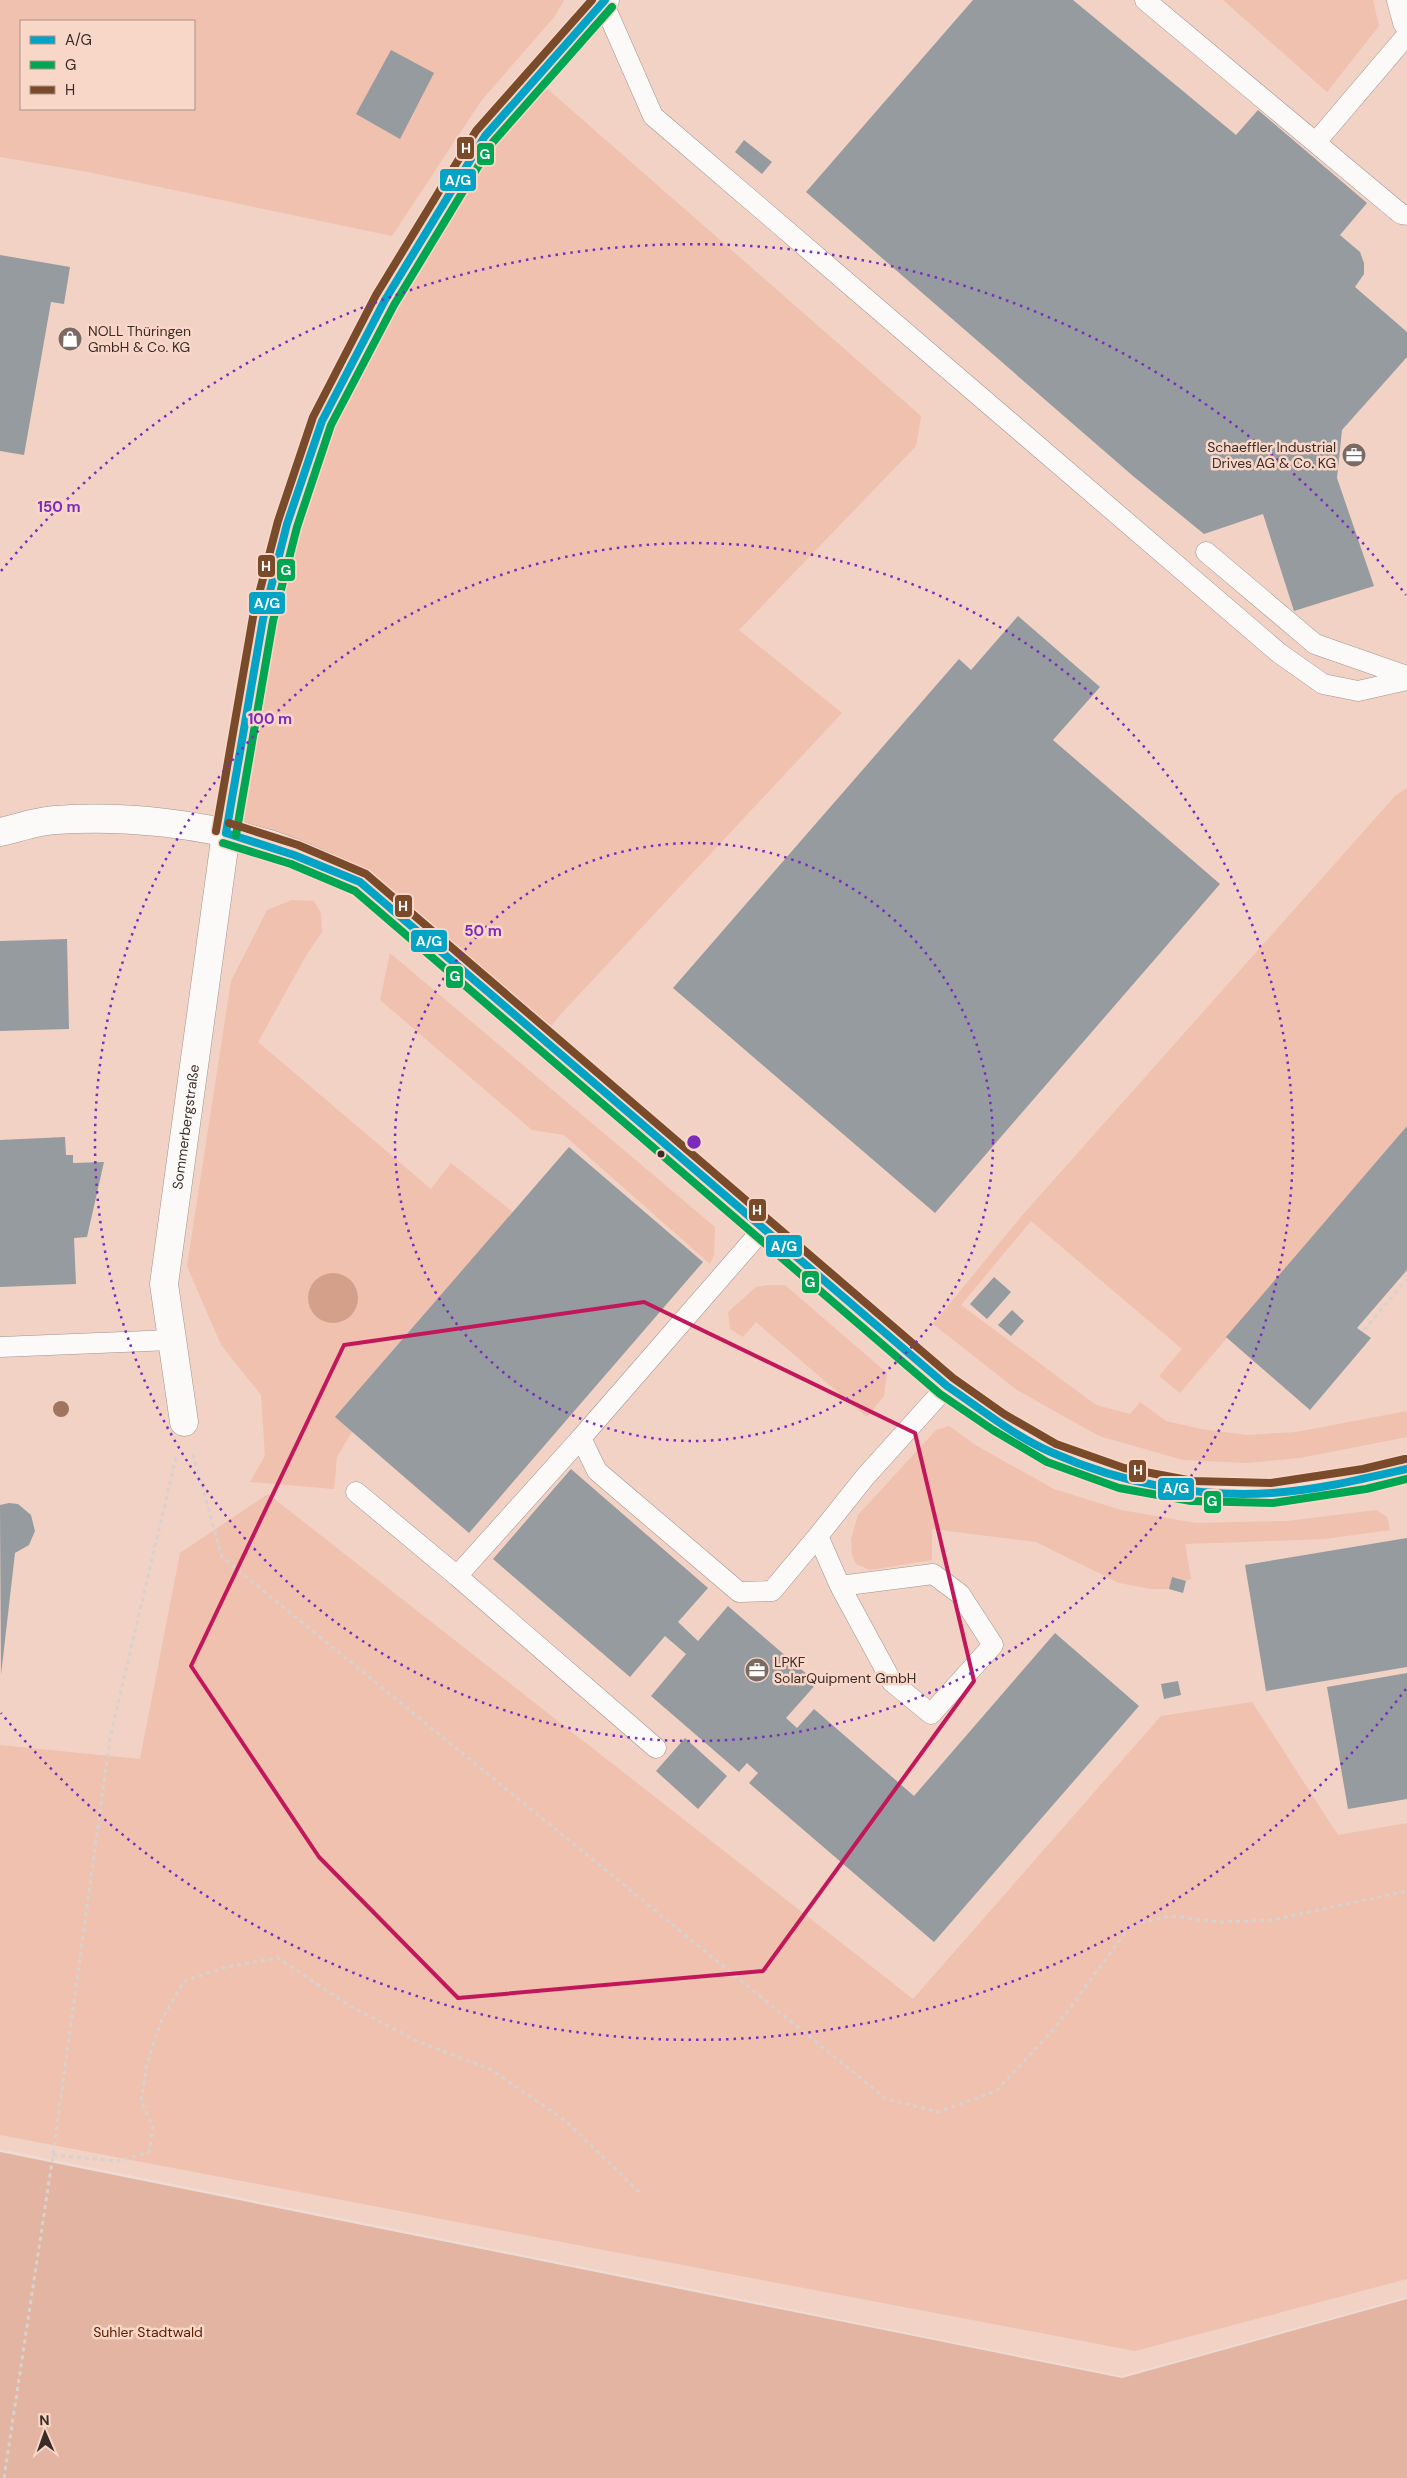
<svg xmlns="http://www.w3.org/2000/svg" width="1407" height="2478" viewBox="0 0 1407 2478" font-family="'DM Sans',sans-serif">
<rect width="100%" height="100%" fill="#eedbd3"/>
<!-- built -->
<path fill="#f2d2c5" fill-rule="evenodd" d="M0 0H1407V2297L1122 2376 0 2149ZM21 21H194V109H21Z"/>
<!-- green -->
<path fill="#efc1ae" fill-rule="evenodd" d="M0 0H564L555 16 481 101 392 236 88 172 0 157ZM21 21H194V109H21Z
M1223 0H1373L1379 26 1327 92Z
M535 78 921 416 916 446 739 630 842 713 560 1015 541 1039 360 883 227 833 322 421Z
M1407 788V1126L1180 1393 1159 1376 1182 1349 1031 1221 961 1305 1096 1405 1130 1414 1140 1402 1166 1421 1201 1429 1247 1435 1296 1432 1407 1411V1437L1300 1458 1247 1463 1183 1460 1099 1436 1017 1390 933 1324 1019 1219 1395 796Z
M292 900 314 901 321 913 322 932 307 954 258 1042 431 1189 451 1163 513 1212 335 1417 352 1432 337 1457 334 1489 250 1482 265 1456 261 1395 221 1345 187 1266 231 981 267 910Z
M390 953 715 1227 714 1255 710 1264 564 1135 532 1130 380 1000Z
M769 1285H785L887 1373 884 1396 867 1417 756 1322 743 1337 730 1329 728 1312 756 1287Z
M949 1426 977 1446 1054 1489 1121 1510 1196 1523 1287 1521 1376 1510 1387 1517 1390 1530 1325 1539 1185 1544 1191 1579 1186 1581 1172 1577 1169 1589H1151L1119 1583 1036 1542 932 1529V1560L870 1570 856 1564 852 1555 851 1539 858 1515 936 1430Z
M268 1494 913 1999 1161 1716 1252 1702 1338 1835 1407 1823V2279L1135 2351 0 2135V1745L140 1759 180 1553Z"/>
<!-- forest -->
<path fill="#e3b4a1" d="M0 2152 1122 2378 1407 2299V2478H0Z"/>
<!-- water -->
<path fill="#d5a08a" d="M308 1298a25 25 0 1 1 50 0a25 25 0 1 1-50 0Z"/>
<!-- building -->
<path fill="#959b9e" d="M973 0H1073L1236 135 1258 110 1367 203 1340 235 1360 252 1364 263V274L1355 287 1407 332V357L1342 430 1337 478 1374 586 1294 611 1263 514 1204 534 1133 476 806 192Z
M391 50 434 73 400 139 356 114Z
M744 140 772 162 762 174 735 152Z
M0 255 70 267 64 304 51 302 24 455 0 451Z
M1018 616 1100 687 1053 740 1220 884 935 1213 673 988 959 659 971 670Z
M67 939 69 1029 0 1031V941Z
M1407 1126V1270L1357 1328 1371 1338 1310 1410 1226 1337Z
M65 1137 66 1155H73V1163L104 1162 87 1237 74 1238 76 1284 0 1287V1140Z
M569 1147 703 1262 469 1533 335 1417Z
M994 1277 1011 1292 987 1319 970 1304Z
M1012 1310 1024 1321 1011 1336 998 1325Z
M571 1469 708 1588 678 1622 698 1641 728 1606 817 1683 786 1718 797 1728 814 1709 914 1796 1055 1633 1139 1706 934 1942 749 1783 758 1773 747 1763 739 1772 651 1696 686 1654 665 1636 630 1677 493 1559Z
M9 1503 18 1504 31 1515 35 1531 29 1545 15 1553 1 1675 0 1505Z
M1407 1538V1667L1266 1691 1245 1565Z
M1172 1577 1186 1581 1183 1593 1169 1589Z
M1407 1673V1799L1348 1809 1327 1687Z
M1178 1681 1181 1695 1164 1699 1161 1684Z
M685 1738 727 1776 698 1809 656 1771Z"/>
<g fill="none" stroke-linecap="round" stroke-linejoin="round">
<defs>
<path id="service" d="M1145 0 1401 214 1407 215
M603 2 653 116 1279 653 1323 684 1358 691 1407 680
M1316 142 1407 35
M1206 552 1315 644 1407 676
M762 1230 581 1438 597 1471 739 1592 772 1591 818 1536
M0 1347 172 1340
M356 1492 457 1576 581 1438
M457 1576 656 1748
M840 1586 933 1574 960 1594 993 1645 931 1714 892 1682 840 1586 818 1536 865 1477 947 1386"/>
<g id="minor">
<path d="M1401 0 1407 22"/>
<path d="M0 832C18 828 37 821 56 820 125 815 203 824 269 844 300 854 330 869 360 882L947 1386 999 1422 1052 1453 1121 1478 1192 1491 1272 1493 1365 1479 1407 1469"/>
<path id="s1" d="M184 1422 164 1284 226 833 263 619 287 524 322 421 385 300 439 210 485 136 605 0"/>
</g>
</defs>
<!-- service casing -->
<use href="#service" stroke="#a0928d" stroke-width="21"/>
<!-- minor casing -->
<use href="#minor" stroke="#a0928d" stroke-width="29"/>
<!-- path -->
<path stroke="#d7d2d0" stroke-width="3" stroke-dasharray="4 4" stroke-linecap="butt" d="M1364 1330 1407 1279
M193 1454 222 1557 886 2099 938 2112 996 2091 1055 2028 1131 1925 1170 1916 1221 1922 1272 1920 1407 1891
M53 2155 119 2161 149 2152 153 2127 141 2101 147 2064 161 2021 184 1981 226 1967 278 1958 348 2005 417 2041 492 2070 567 2122 640 2193
M4 2478 53 2155 110 1738 176 1457"/>
<!-- service -->
<use href="#service" stroke="#fcfaf8" stroke-width="20"/>
<!-- minor -->
<use href="#minor" stroke="#fcfaf8" stroke-width="28"/>
<defs>
<path id="bus-1" d="M226 833 294 855 360 882 947 1386C981 1409 1015 1437 1053 1453 1120 1483 1198 1498 1272 1493 1317 1490 1363 1479 1407 1469
M226 833 263 619 287 524 322 421 385 300 485 136 605 0"/>
<path id="bus-2" d="M236 835 273 621 297 527 331 425 394 305 493 142 612 7
M223 843 291 864 355 891 940 1394 993 1430 1047 1462 1119 1488 1191 1501 1273 1503 1366 1489 1407 1479"/>
<path id="bus-3" d="M229 823 298 845 366 874 953 1378 1004 1414 1056 1444 1124 1468 1193 1481 1271 1483 1363 1469 1405 1459
M216 831 253 617 278 521 313 417 376 295 476 131 592 0"/>
</defs>
<!-- bus-1 casing -->
<use href="#bus-1" stroke="#f9d7c8" stroke-width="11"/>
<!-- bus-2 casing -->
<use href="#bus-2" stroke="#f9d7c8" stroke-width="11"/>
<!-- bus-3 casing -->
<use href="#bus-3" stroke="#f9d7c8" stroke-width="11"/>
<!-- bus-1 -->
<use href="#bus-1" stroke="#03a3c6" stroke-width="8"/>
<!-- bus-2 -->
<use href="#bus-2" stroke="#00a651" stroke-width="8"/>
<!-- bus-3 -->
<use href="#bus-3" stroke="#7a4b2a" stroke-width="8"/>
</g>
<!-- trees -->
<circle fill="#9f755f" cx="61" cy="1409" r="8"/>
<!-- marked area -->
<path fill="none" stroke="#c2185b" stroke-width="4" stroke-linejoin="round" d="M644 1302 915 1433 974 1681 763 1971 458 1998 319 1857 191 1666 344 1345Z"/>
<!-- distance rings -->
<g fill="none" stroke="#7b2cbf" stroke-width="2.5" stroke-dasharray="2.5 5">
<circle cx="694" cy="1142" r="299"/>
<circle cx="694" cy="1142" r="599"/>
<path d="M1406 1689A898 898 0 0 1 1 1713M1 571A898 898 0 0 1 1406 595"/>
</g>
<!-- icons -->
<defs>
<symbol id="shop-disc" viewBox="-11 -11 22 22"><circle r="9.5" fill="#796a64" stroke="#f9d7c8"/><path d="M-5-2.5h2.3a2.7 3.5 0 0 1 5.4 0H5L5.5 6h-11ZM-1.5-2.5h3a1.5 2.3 0 0 0-3 0Z" fill="#fff"/></symbol>
<symbol id="office-disc" viewBox="-11 -11 22 22"><circle r="9.5" fill="#796a64" stroke="#f9d7c8"/><path d="M-6-3h4V-5.5h4V-3h4V5H-6ZM-1-4.5V-3h2v-1.5ZM-6 0V1H6V0Z" fill="#fff"/></symbol>
</defs>
<g fill-rule="evenodd">
<use href="#shop-disc" x="56" y="325" width="28" height="28"/>
<use href="#office-disc" x="1340" y="441" width="28" height="28"/>
<use href="#office-disc" x="743" y="1656" width="28" height="28"/>
</g>
<!-- markers -->
<circle fill="#3a2d28" stroke="#f9d7c8" stroke-width="2" cx="661" cy="1154" r="4.5"/>
<g text-anchor="middle" dominant-baseline="central" stroke-width="5" stroke-linejoin="round" paint-order="stroke">
<!-- poi labels -->
<g font-size="14" fill="#3a2d28" stroke="#f9d7c8" text-anchor="start">
<text x="88" y="331">NOLL Thüringen<tspan x="88" dy="16">GmbH &amp; Co. KG</tspan></text>
<text x="1336" y="447" text-anchor="end">Schaeffler Industrial<tspan x="1336" dy="16">Drives AG &amp; Co. KG</tspan></text>
<text x="774" y="1662">LPKF<tspan x="774" dy="16">SolarQuipment GmbH</tspan></text>
</g>
<!-- street labels -->
<g font-size="14" fill="#3a2d28" stroke="#f9d7c8">
<text stroke="none"><textPath href="#s1" startOffset="298">Sommerbergstraße</textPath></text>
</g>
<!-- park labels -->
<g font-size="14" fill="#5f2100" stroke="#f9d7c8">
<text x="148" y="2332">Suhler Stadtwald</text>
</g>
</g>
<circle cx="694" cy="1142" r="8" fill="#7b2cbf" stroke="#f9d7c8" stroke-width="2.5"/>
<g font-size="15" text-anchor="middle" font-weight="bold" fill="#7b2cbf" stroke="#f9d7c8" stroke-width="5" stroke-linejoin="round" paint-order="stroke">
<text x="59" y="512">150 m</text>
<text x="270" y="724">100 m</text>
<text x="483" y="936">50 m</text>
</g>
<g stroke="#f9d7c8" stroke-width="2">
<rect x="456" y="136" width="19" height="24" rx="5" fill="#7a4b2a"/>
<rect x="476" y="142" width="19" height="24" rx="5" fill="#00a651"/>
<rect x="439" y="168" width="38" height="24" rx="5" fill="#03a3c6"/>
<rect x="257" y="554" width="19" height="24" rx="5" fill="#7a4b2a"/>
<rect x="276" y="558" width="20" height="24" rx="5" fill="#00a651"/>
<rect x="248" y="591" width="38" height="24" rx="5" fill="#03a3c6"/>
<rect x="394" y="894" width="19" height="24" rx="5" fill="#7a4b2a"/>
<rect x="410" y="929" width="38" height="24" rx="5" fill="#03a3c6"/>
<rect x="445" y="965" width="19" height="24" rx="5" fill="#00a651"/>
<rect x="748" y="1198" width="19" height="24" rx="5" fill="#7a4b2a"/>
<rect x="765" y="1234" width="38" height="24" rx="5" fill="#03a3c6"/>
<rect x="801" y="1270" width="19" height="24" rx="5" fill="#00a651"/>
<rect x="1128" y="1459" width="19" height="24" rx="5" fill="#7a4b2a"/>
<rect x="1157" y="1477" width="38" height="24" rx="5" fill="#03a3c6"/>
<rect x="1203" y="1490" width="19" height="24" rx="5" fill="#00a651"/>
</g>
<g font-size="14" text-anchor="middle" font-weight="bold" fill="#fff">
<text x="466" y="153">H</text>
<text x="485" y="159">G</text>
<text x="458" y="185">A/G</text>
<text x="266" y="571">H</text>
<text x="286" y="575">G</text>
<text x="267" y="608">A/G</text>
<text x="403" y="911">H</text>
<text x="429" y="946">A/G</text>
<text x="455" y="981">G</text>
<text x="757" y="1215">H</text>
<text x="784" y="1251">A/G</text>
<text x="810" y="1287">G</text>
<text x="1138" y="1475">H</text>
<text x="1176" y="1493">A/G</text>
<text x="1212" y="1506">G</text>
</g>
<!-- legend -->
<rect x="20" y="20" width="175" height="90" fill="#f9d7c8" stroke="#ad9388"/>
<rect x="30" y="36" width="25" height="8" fill="#03a3c6" stroke="#ad9388"/>
<text x="65" y="45" font-size="15" fill="#3a2d28">A/G</text>
<rect x="30" y="61" width="25" height="8" fill="#00a651" stroke="#ad9388"/>
<text x="65" y="70" font-size="15" fill="#3a2d28">G</text>
<rect x="30" y="86" width="25" height="8" fill="#7a4b2a" stroke="#ad9388"/>
<text x="65" y="95" font-size="15" fill="#3a2d28">H</text>
<!-- north arrow -->
<g transform="translate(45 2433) rotate(358)" stroke="#f9d7c8" stroke-width="4" paint-order="stroke">
<path d="M0-4L9 19L0 12L-9 19Z" fill="#3a2d28"/>
<text y="-8" font-size="14" font-weight="bold" text-anchor="middle" fill="#3a2d28">N</text>
</g>
</svg>
